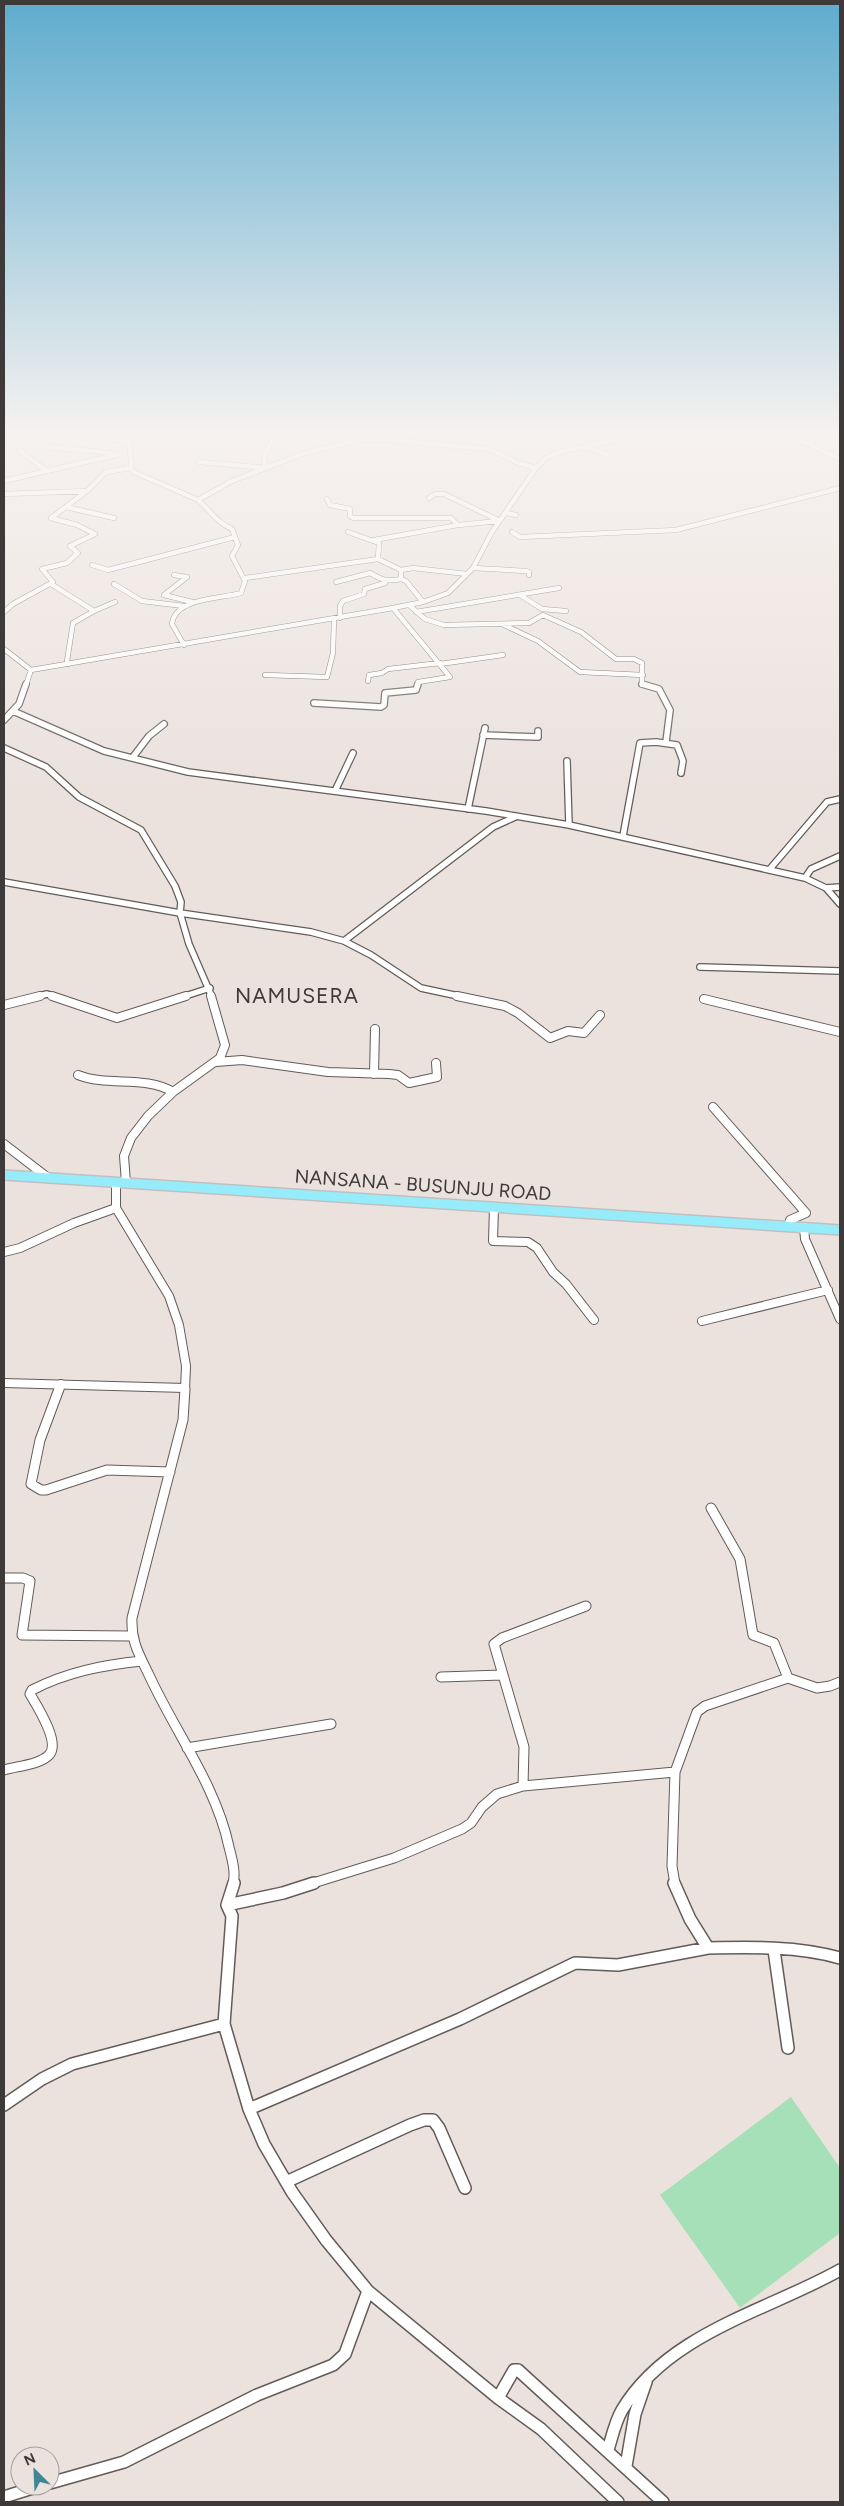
<svg xmlns="http://www.w3.org/2000/svg" width="844" height="2506" viewBox="0 0 844 2506" font-family="Figtree,sans-serif">
<rect width="100%" height="100%" fill="#ebe2de"/>
<!-- green -->
<path fill="#a5e0b8" d="M791 2097 840 2168V2233L740 2308 660 2195Z"/>
<g fill="none" stroke-linecap="round" stroke-linejoin="round">
<defs>
<path id="minor-far4" d="M99 436 129 442
M131 436 129 442 132 471 198 500 232 481 302 454 358 440H388L490 449 518 463 536 468
M779 436 808 444 840 459
M808 444 818 436
M49 447 112 453
M586 447 608 455
M19 450 47 471
M199 462 266 468
M266 468 264 456 273 439 271 436
M4 481 120 454
M4 494 87 491 106 472 130 468
M429 498 435 494H444L498 520
M327 499 330 505 350 509V516L353 518H451L458 525
M66 507 114 518
M506 513 516 515
M348 532 379 543 378 559
M512 532 520 537 676 530 840 488
M374 540 458 525 499 521
M92 565 108 570 235 537
M473 568 526 571 529 572V575
M174 575 187 577 164 595 192 602
M245 578 378 559 401 570 413 568 467 574
M401 579 406 581 423 602
M336 582 370 573C382 580 387 582 401 579V570
M51 584 94 611 73 623 67 661 69 664
M114 584 142 601 184 606
M520 595 542 609 566 611
M409 605 425 619 444 625 529 623 543 615 581 632 616 659H634L642 663V685
M393 608 450 677 418 682 417 685
M94 611 115 602
M4 612 13 604 53 582 42 569 67 563 78 553 70 546 95 534 77 525 51 518 87 491
M416 612 559 588
M340 618V606L343 601 364 594 365 589 385 583
M504 625 538 641 580 672 643 675
M184 645 172 624C175 597 222 599 241 593L245 581 232 556 238 545 232 529C216 522 211 511 198 500
M4 649 31 670 26 685
M440 664 503 655
M31 670 393 608 423 602 448 593 473 568 492 532 536 468 546 458 559 452 635 436
M265 675 327 677 333 653 334 619
M368 681 369 675 382 673 388 669 440 663"/>
<path id="minor-far3" d="M642 684 659 689 670 710 666 742
M314 703 381 707 384 705 385 693 416 690 418 684
M13 711 104 751 188 772 486 811 569 825 805 878 826 888 840 904
M4 720 19 704 26 684
M483 735 538 737V731
M4 748 46 767 79 797 141 830 175 886 181 902 180 913 189 944 212 997
M133 757 149 736 164 724
M567 761 569 825
M335 791 353 753
M468 809 485 728
M623 836 640 743 656 742 677 745 683 761 681 773
M769 870 827 802 840 799
M805 878 811 869 840 856
M4 882 180 913 311 932 344 941 493 827 515 817
M826 888 840 887
M344 941 371 955 421 988 463 997
M700 967 840 971
M35 997 47 994 56 997
M182 997 210 988"/>
<path id="minor-far2" d="M52 996 117 1018 186 996
M457 996 505 1006 518 1013 550 1038 568 1031 584 1033 600 1015
M704 999 840 1032
M4 1005 40 996
M216 1062 242 1060 328 1072 389 1074 398 1075 409 1083 437 1077 436 1063
M374 1074 375 1029
M78 1075C108 1087 145 1075 173 1092
M713 1107 806 1213 790 1220 788 1227
M4 1144 47 1177
M116 1183V1208L169 1296 179 1325 186 1366 185 1390
M126 1183 124 1156 131 1138 148 1116 173 1092 220 1058 225 1045 211 996
M494 1207 493 1241 528 1242 537 1248 553 1272 566 1284 594 1320
M804 1227 805 1239 840 1319
M4 1252 20 1248 74 1223 116 1208
M702 1321 828 1290
M4 1383 185 1388
M59 1390 61 1384"/>
<path id="minor-far1" d="M59 1389 40 1440 31 1484 41 1490H46L107 1470 170 1472
M185 1389 183 1420 132 1618C131 1642 139 1654 149 1675 175 1732 216 1785 229 1847 232 1859 236 1872 233 1884
M711 1508 740 1559 753 1635 774 1643 788 1678
M4 1578H23L30 1581 22 1635 131 1636
M441 1677 502 1675
M187 1748 331 1724
M4 1770C17 1766 39 1765 49 1755 61 1743 37 1706 30 1694L32 1690C67 1672 103 1665 142 1661
M523 1786 524 1747 494 1644 502 1638 586 1606
M310 1884 394 1858 462 1829 471 1823 482 1807 497 1794 523 1786 675 1772
M675 1884 672 1866 675 1772 697 1712 705 1706 788 1678 817 1688 830 1686 840 1682"/>
<path id="minor" d="M234 1883 227 1905 232 1916 224 2024 249 2109 264 2144 292 2192 326 2240 368 2291 498 2398 541 2429 618 2502
M674 1883 690 1919 708 1948C751 1947 798 1946 840 1958
M227 1905 283 1893 314 1883
M774 1950 788 2048
M4 2105 42 2079 72 2064 224 2024
M249 2109 460 2019 575 1963 618 1965 708 1948
M286 2182 410 2125 424 2120H433L439 2128 465 2188
M498 2398 514 2370H518L663 2502
M608 2450C612 2437 615 2422 622 2410 668 2333 767 2311 840 2270
M626 2466 635 2414 646 2382
M50 2483 124 2462 257 2395 333 2365 345 2354 368 2291
M4 2497 39 2486"/>
<path id="major" d="M4 1175 840 1230"/>
</defs>
<!-- minor-far4 casing -->
<use href="#minor-far4" stroke="#635b58" stroke-width="5.5"/>
<!-- minor-far3 casing -->
<use href="#minor-far3" stroke="#635b58" stroke-width="8"/>
<!-- minor-far2 casing -->
<use href="#minor-far2" stroke="#635b58" stroke-width="10"/>
<!-- minor-far1 casing -->
<use href="#minor-far1" stroke="#635b58" stroke-width="11"/>
<!-- minor casing -->
<use href="#minor" stroke="#635b58" stroke-width="14"/>
<!-- major casing -->
<use href="#major" stroke="#c1c0c0" stroke-width="12"/>
<!-- minor-far4 -->
<use href="#minor-far4" stroke="#fff" stroke-width="4.5"/>
<!-- minor-far3 -->
<use href="#minor-far3" stroke="#fff" stroke-width="5.5"/>
<!-- minor-far2 -->
<use href="#minor-far2" stroke="#fff" stroke-width="8"/>
<!-- minor-far1 -->
<use href="#minor-far1" stroke="#fff" stroke-width="9"/>
<!-- minor -->
<use href="#minor" stroke="#fff" stroke-width="11"/>
<!-- major -->
<use href="#major" stroke="#97ecfb" stroke-width="9"/>
</g>
<!-- sky -->
<linearGradient id="sky" x2="0" y2="1"><stop stop-color="#5eacce"/><stop offset="0.55" stop-color="#f6f2f0"/><stop offset="1" stop-color="#f6f2f0" stop-opacity="0"/></linearGradient>
<rect width="844" height="787" fill="url(#sky)"/>
<g text-anchor="middle" dominant-baseline="central" stroke-width="4.5" stroke-linejoin="round" paint-order="stroke">
<!-- street labels -->
<g font-size="19" fill="#3e3a39" stroke="#ebe2de">
<text transform="translate(423 1185) rotate(4)">NANSANA - BUSUNJU ROAD</text>
</g>
<!-- quarter labels -->
<g font-size="21" letter-spacing="1" fill="#3e3a39" stroke="#ebe2de">
<text x="297" y="995">NAMUSERA</text>
</g>
</g>
<!-- border -->
<rect width="844" height="2506" fill="none" stroke="#3e3a39" stroke-width="10"/>
<!-- north arrow -->
<g transform="translate(35 2471) rotate(336)"><circle r="24" fill="#ebe2de" stroke="#a69f9c"/>
<path d="M0-4L9 19L0 12L-9 19Z" fill="#418693"/>
<text y="-8" font-size="14" font-weight="bold" text-anchor="middle" fill="#3e3a39">N</text>
</g>
</svg>
